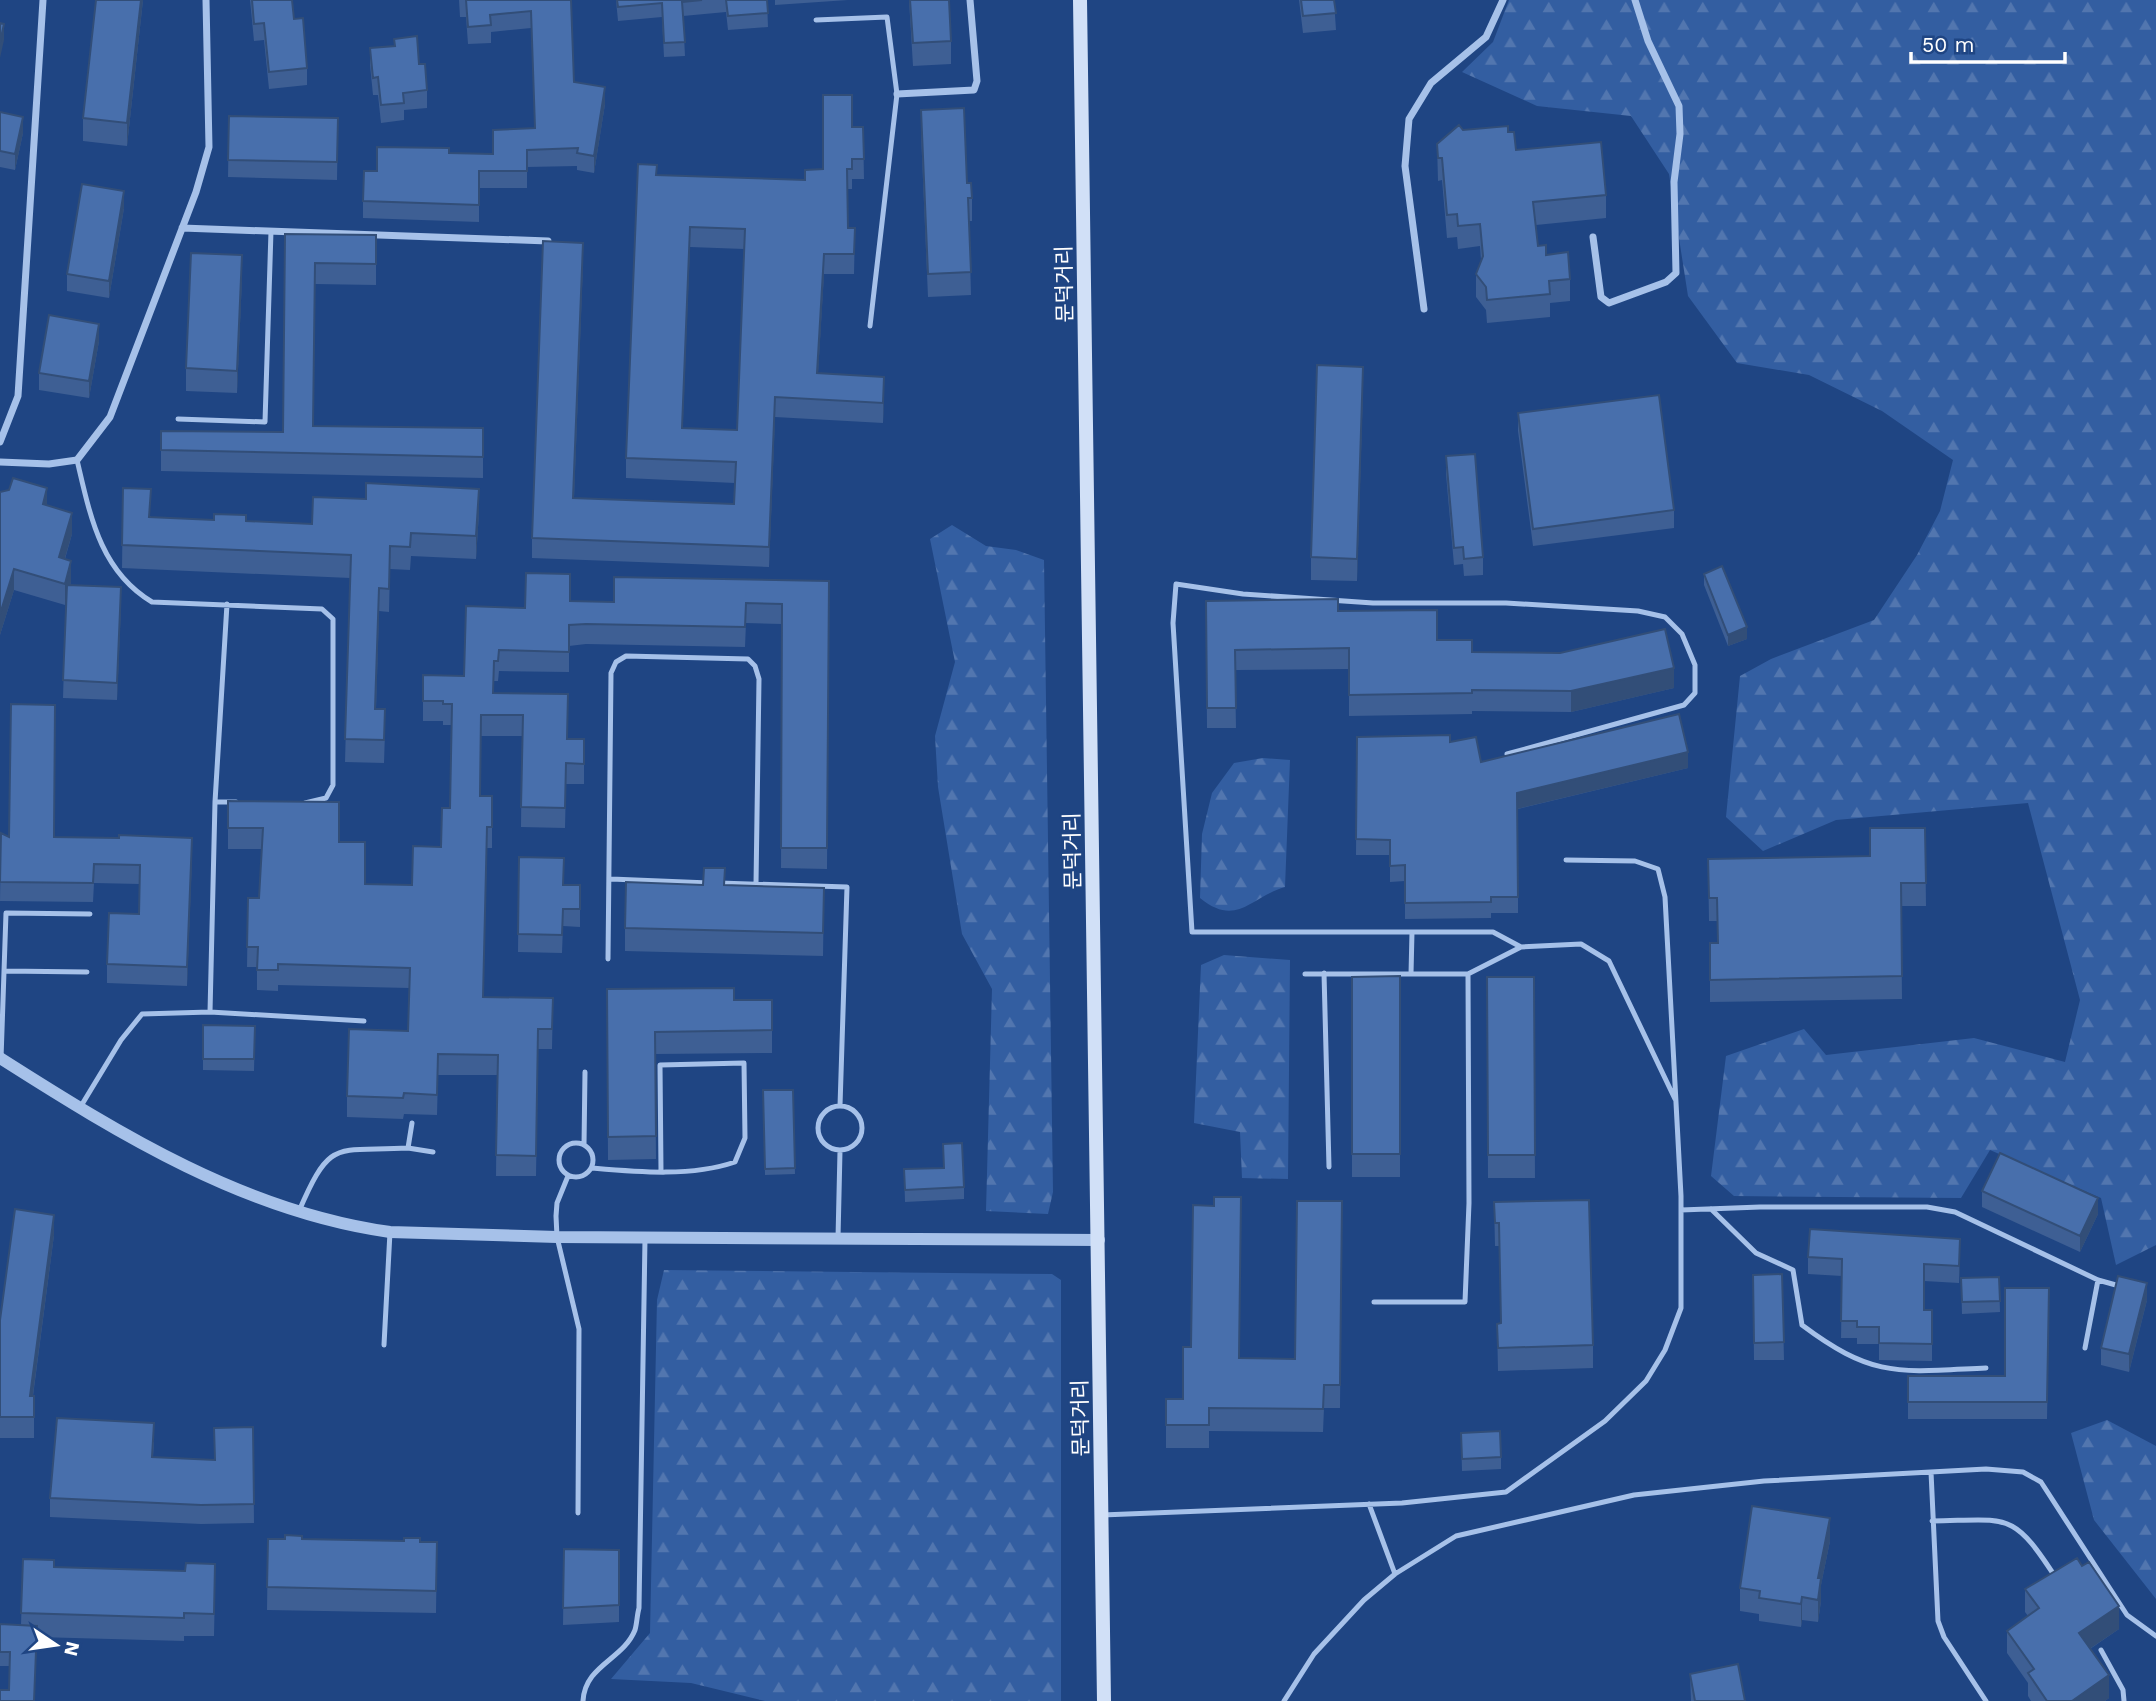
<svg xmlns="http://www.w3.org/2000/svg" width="2156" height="1701" viewBox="0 0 2156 1701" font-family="'Work Sans','Noto Sans KR',sans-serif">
<defs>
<pattern id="forest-firs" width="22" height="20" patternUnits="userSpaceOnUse" patternTransform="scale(1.75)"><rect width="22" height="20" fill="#335ea1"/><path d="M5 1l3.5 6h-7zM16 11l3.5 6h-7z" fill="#5276af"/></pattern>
</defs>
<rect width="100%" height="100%" fill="#1f4583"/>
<!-- forest -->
<path fill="url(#forest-firs)" d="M1509 0H2156V1245L2116 1265 2101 1198 1990 1150 1961 1198 1734 1196 1711 1176 1726 1056 1804 1029 1826 1055 1974 1038 2065 1062 2080 1000 2028 803 1836 820 1763 851 1726 817 1740 676 1771 659 1874 620 1917 555 1940 511 1953 460 1882 411 1809 375 1737 363 1688 296 1669 174 1631 116 1537 106 1462 72 1493 42Z
M952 525 986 546 1016 550 1044 560 1053 1192 1048 1214 986 1211 992 989 962 934 938 787 935 736 955 662 930 539Z
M1263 758 1290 760 1285 887C1250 897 1237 928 1200 898L1202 834 1212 793 1234 763Z
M1224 955 1290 960 1288 1179 1242 1178 1240 1132 1194 1123 1201 965Z
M664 1270 1052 1274 1061 1280V1701H765L691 1683 611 1679 650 1633 657 1300Z
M2107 1420 2156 1446V1599L2094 1520 2071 1433Z"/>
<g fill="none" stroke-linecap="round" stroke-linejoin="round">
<!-- service -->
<path stroke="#a6c1e9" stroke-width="5" d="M816 20 887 17 897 94 870 326
M178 419 265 422 271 231
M77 460C90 515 100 571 152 602L322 609 333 619V785L326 798 305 803
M1507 754 1684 705 1695 693V665L1682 634 1665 617 1638 611 1506 603H1373L1243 594 1176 584 1173 623 1192 932H1493L1521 947
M215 802H236
M611 879 709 883
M719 883 847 887 840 1106
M608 959 611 673 616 662 626 656 748 659 755 666 759 679 756 884
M5 971 87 972
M1324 973 1329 1167
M1305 974H1468L1521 947 1581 944 1609 961 1675 1099
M1411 974 1412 932
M210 1012 215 802 227 604
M1 1059 6 913 90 914
M818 1128a22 22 0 1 1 44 0a22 22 0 1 1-44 0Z
M81 1106 121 1040 142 1014 210 1012 364 1021
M559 1160a17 17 0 1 1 34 0a17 17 0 1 1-34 0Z
M584 1145 585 1072
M408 1148 433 1152
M592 1168C638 1172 691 1177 735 1162L745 1138 744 1063 660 1065 661 1171
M568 1176 557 1203 556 1216 557 1237 579 1329 578 1513
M1711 1209 1756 1253 1793 1270 1802 1325C1874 1379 1900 1372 1986 1368
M1681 1210 1760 1207H1927L1955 1212 2098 1280 2123 1287
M299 1211C331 1137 335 1152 408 1148L412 1123
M838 1238 840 1151
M1374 1302H1465L1469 1203 1468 974
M384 1345 390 1232
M2085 1348 2098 1280
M1931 1472 1938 1621 1944 1637 1986 1701
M1369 1504 1395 1574
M1102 1515 1402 1503 1506 1492 1605 1421 1646 1381 1665 1350 1681 1308V1196L1665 897 1658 869 1635 861 1566 860
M1932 1521C2009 1520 2012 1510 2056 1578
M2101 1650 2123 1690 2124 1701
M583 1701C585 1665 623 1660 635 1630 637 1623 637 1615 639 1608L645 1239
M1284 1701 1314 1654 1364 1600 1395 1574 1456 1536 1634 1495 1764 1481 1986 1469 2023 1472 2041 1482 2127 1615 2156 1636"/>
<!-- minor -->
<path stroke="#a6c1e9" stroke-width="7" d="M897 94 974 90 977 81 970 0
M182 228 548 241
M1593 237 1601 297 1609 303 1666 282 1676 273 1674 182 1680 134 1679 106 1648 41 1635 0
M1424 309 1405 166 1409 119 1431 83 1486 37 1503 0
M0 442 18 396 43 0
M0 462 49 464 77 460 110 417 196 192 209 147 206 0"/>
<!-- tertiary -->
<path stroke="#a6c1e9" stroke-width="12" d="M0 1058C121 1135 246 1212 390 1232L557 1237 1099 1240"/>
<!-- secondary -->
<path stroke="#d1e0f7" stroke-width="14" d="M1080 0 1104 1701"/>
</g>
<!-- wall -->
<path fill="#3e5f94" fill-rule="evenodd" d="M143 0 127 146 83 141V118Z
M250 0H292L294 19 307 68V85L269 89 264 40 254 41Z
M459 0H571L574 82 605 104 594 173 577 170V166L527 167V188H479V222L363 218V201L377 171 449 153 493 154 535 128 531 28 491 32V43L468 44 466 17H460Z
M616 0H767L768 27 728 30 726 12 683 16 685 56 664 57 662 17 618 21Z
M775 0H848L775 5Z
M909 0H949L951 41V64L913 66Z
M1299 0H1334L1336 30 1303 33Z
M394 39 419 64 427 90V108L404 110V120L381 123 378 95H373L370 65V48L394 46Z
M921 110 967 183 972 198V221H969L971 295 928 297 921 133Z
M0 112 23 133 15 170 0 167Z
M229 116 338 118 337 180 228 177Z
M852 127H863L864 179H852V189H847L848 228H855L854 274H824L818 373 884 397 883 423 775 417 769 567 532 558V538L583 263 574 498 734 504 735 483 626 478V458L657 175 805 180 823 169ZM690 247 744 249 737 430 682 428Z
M1463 130 1508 132 1516 150 1606 195V218L1536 225 1538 246 1570 279V301L1550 303V317L1487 323 1486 310 1476 297V274L1481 261 1480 246 1458 249 1457 237 1447 238 1442 180 1438 181 1437 144Z
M124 208 109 298 67 291V274Z
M285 234 376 235V285L315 284 313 426 483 428V478L161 471V431L283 432Z
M242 278 237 393 186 391V368Z
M99 341 89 398 39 390V373Z
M1363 389 1357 581 1311 580V557Z
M1518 413 1674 510V528L1533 546 1518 431Z
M1446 456 1483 557V575L1464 576 1463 564 1454 565 1446 474Z
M123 488 151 517 312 524 479 512 476 559 411 556 410 570 390 569 389 612 379 611 376 709 385 732 384 763 345 762 350 578 122 568Z
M0 492 47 505 72 534 65 559 71 582 70 585 121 605 117 700 63 698 66 599 65 605 14 590 0 635Z
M1704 574 1747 639 1728 646 1704 585Z
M829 581 827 869 781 868 782 624 746 623 745 647 586 644 569 646V672L499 671 498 681H494V693L567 739H584V784H566L565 828 521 827 522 736H481L480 796H492V848H487L483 997 553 998 552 1049H538L536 1176H496L497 1075H438L437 1115 404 1114 403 1119 347 1117V1096L408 1031 409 988 278 985V991L257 990V967H247L248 898H259L262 849H228V801L339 842 365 884 412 885 441 847 450 808 451 725H443V721H423V675L464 676 525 608 570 601 614 602Z
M1206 601 1338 611 1437 640 1472 652 1674 688 1571 712 1472 711V714L1349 716V669L1235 670 1236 728H1207Z
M1357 737 1450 742 1481 762 1688 768 1518 809V913H1491V918L1405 919V881L1390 882V855H1356Z
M1925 828 1926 906H1901L1902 999 1710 1002V943H1718L1717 921H1709L1708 859 1870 856Z
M1 833 9 837H54L192 857 187 986 107 983V964L139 914 140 884 94 883 93 902 0 901Z
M519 857 563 885 580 902V927L563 926 562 953 518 952Z
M725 885 824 888 823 956 625 951V928Z
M1400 976V1177H1352V977Z
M1487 977H1534L1535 1178H1488Z
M607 989 734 1000H772V1053L655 1054 656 1159 608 1160Z
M203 1025 255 1026 254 1071 203 1070Z
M763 1090H793L795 1174 765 1175Z
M944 1168 964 1187V1199L905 1202 904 1169Z
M1982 1191 2098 1214 2080 1252 1982 1207Z
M1342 1201 1340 1408H1324L1323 1432 1209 1431V1448H1166V1399H1183L1240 1358 1295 1359Z
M1494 1202 1593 1345V1368L1498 1371 1497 1324 1501 1323 1499 1246H1495Z
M54 1235 33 1396H34V1438H0V1320Z
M1960 1256 1959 1283 1924 1281V1310H1932V1361L1879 1360V1344H1857V1338H1841L1842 1276 1808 1274V1257Z
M1782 1274 1784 1360H1754L1753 1275Z
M1999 1277 2000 1312 1962 1314 1961 1278Z
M2147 1300 2129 1372 2101 1365V1348Z
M2049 1306 2047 1419H1908V1376H2005Z
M253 1427 254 1523 201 1524 50 1517V1498L154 1442 153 1457 214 1460Z
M1461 1433 1501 1457V1469L1462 1471Z
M268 1539 437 1542 436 1613 267 1610Z
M1830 1541 1821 1585V1601L1818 1622 1802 1620 1801 1627 1759 1621V1614L1740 1611V1588Z
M564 1549 619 1550V1622L563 1625Z
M23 1559 54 1567 215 1587 214 1636H184V1641L37 1637 9 1690V1666H0V1624L21 1625Z
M2025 1589 2119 1629 2090 1649 2109 1698 2105 1701H2031L2028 1696V1683L2007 1653V1631L2028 1616 2025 1612Z
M1690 1674 1745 1701H1691Z"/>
<!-- shaded-wall -->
<path fill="#324e78" d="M141 0H143L127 146V123Z
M4 24V40L0 58V42Z
M605 87V104L594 173V156Z
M23 117V133L15 170V154Z
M124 191V208L109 298V281Z
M690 227V247L682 448V428Z
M583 243V263L573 518V498Z
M824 254V274L817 393V373Z
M242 255V278L237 393V371Z
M99 324V341L89 398V381Z
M1363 367V389L1357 581V559Z
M884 377V397L883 423V403Z
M775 397V417L769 567V547Z
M47 488V509L43 504Z
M479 489V512L476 559V536Z
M72 513V534L59 578V557Z
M71 561V582L65 605V584Z
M14 569V590L0 635V614Z
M121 587V605L117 700V683Z
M379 588V611L375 732V709Z
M1747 627V639L1728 646V635Z
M1674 668V688L1571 712V691Z
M1688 752V768L1517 809V793Z
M192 838V857L187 986V967Z
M2098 1198V1214L2080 1252V1236Z
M54 1215V1235L30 1417V1396Z
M1960 1239V1256L1959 1283V1266Z
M2147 1283V1300L2129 1372V1354Z
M1830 1518V1541L1821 1585V1601L1818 1622V1578Z
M1802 1597V1620L1801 1627V1604Z
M2119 1606V1629L2079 1656V1633Z
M2109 1675V1698L2105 1701H2072Z"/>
<!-- building -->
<path fill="#486fac" stroke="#324e78" stroke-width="2" fill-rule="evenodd" d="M96 0H141L127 123 83 118Z
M252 0H292L294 19 303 18 307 68 269 72 264 23 254 24Z
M466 0H571L574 82 605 87 594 156 577 153 578 148 527 150V171H479V205L363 201 364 171H377V147L449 148V153L493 154V130L535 128 531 11 490 15 491 25 468 27Z
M617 0H702L682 2 685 42 664 43 662 3 618 7Z
M726 0H767L768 13 728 16Z
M910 0H949L951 41 913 43Z
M1301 0H1334L1336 13 1303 16Z
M0 23 4 24 0 42Z
M417 36 419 64H425L427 90 403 93 404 103 381 105 378 77 373 78 370 48 395 46 394 39Z
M823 95H852V127H863L864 159H852V169H847L848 228H855L854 254H824L817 373 884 377 883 403 775 397 769 547 532 538 543 241 583 243 573 498 734 504 736 462 626 458 638 164 657 165 656 175 805 180V170L823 169ZM690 227 745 229 737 430 682 428Z
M964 108 967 183H971L972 198H968L971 272 928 274 921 110Z
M0 112 23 117 15 154 0 151Z
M229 116 338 118 337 162 228 160Z
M1459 125 1463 130 1508 126V132H1514L1516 150 1601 142 1606 195 1533 202 1538 246 1546 245V255L1568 252 1570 279 1549 281 1550 294 1487 300 1486 287 1476 274 1483 256 1480 224 1458 226 1457 214 1447 215 1442 158H1438L1437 144Z
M82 184 124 191 109 281 67 274Z
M285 234 376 235V264L315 263 313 426 483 428V457L161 450V431L283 432Z
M191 253 242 255 237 371 186 368Z
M49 315 99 324 89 381 39 373Z
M1317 365 1363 367 1357 559 1311 557Z
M1659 395 1674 510 1533 529 1518 413Z
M1475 454 1483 557 1464 559 1463 547 1454 548 1446 456Z
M13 478 47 488 43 504 72 513 59 557 71 561 65 584 14 569 0 614V492L9 490Z
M366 483 479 489 476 536 411 533 410 547 390 546 389 589 379 588 375 709H385L384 740 345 739 351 555 122 545 123 488 151 489 149 517 214 520V514L246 515V521L312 524 313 497 366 499Z
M1722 566 1747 627 1728 635 1704 574Z
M526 573 570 574V601L614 602V577L829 581 827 848H781L782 604 746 603 745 627 586 624 569 625V652L499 650 498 661H494L493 693 568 694 567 739H584V764L566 763 565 808 521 807 523 715H481L480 796H492V827H487L483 997 553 998 552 1029H538L536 1156 496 1155 498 1055 438 1054 437 1095 404 1093 403 1098 347 1096 349 1029 408 1031 410 968 278 964V970H257L258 947H247L248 898H259L263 828H228V801L339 802V842H365V884L412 885 413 846 441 847 442 808H450L452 704H443V701H423V675L464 676 466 606 525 608Z
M67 585 121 587 117 683 63 680Z
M1338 599V611L1437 610V640H1472V652L1560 653 1665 629 1674 668 1571 691 1472 690V693L1349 695V648L1235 650 1236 708H1207L1206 601Z
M11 704 55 705 54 837 119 838V835L192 838 187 967 107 964 109 913 139 914 140 865 94 864 93 883 0 882 1 833 9 837Z
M1679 714 1688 752 1517 793 1518 897H1491V902L1405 903V865L1390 866V840L1356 839 1357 737 1450 735V742L1476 737 1481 762Z
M1870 828H1925L1926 883H1901L1902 976 1710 980V943H1718L1717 898H1709L1708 859 1870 856Z
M519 857 564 858 563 885H580V909H563L562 935 518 934Z
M704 868H725L724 885 824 888 823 933 625 928 626 882 703 885Z
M1400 976V1154H1352V977Z
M1487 977H1534L1535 1155H1488Z
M734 988V1000H772V1030L655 1032 656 1136 608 1137 607 989Z
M203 1025 255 1026 254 1059H203Z
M763 1090H793L795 1168 765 1169Z
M962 1143 964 1187 905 1190 904 1169 944 1168 943 1144Z
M2000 1153 2098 1198 2080 1236 1982 1191Z
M1214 1197H1241L1239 1358 1295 1359 1297 1201H1342L1340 1385H1324L1323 1409 1209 1408V1425H1166V1399H1183V1347H1191L1193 1205 1214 1206Z
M1589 1200 1593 1345 1498 1348 1497 1324 1501 1323 1499 1223H1495L1494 1202Z
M15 1209 54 1215 30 1396H34V1417H0V1320Z
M1810 1229 1960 1239 1959 1266 1924 1264V1310H1932V1344L1879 1343V1327H1857V1321H1841L1842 1259 1808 1257Z
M1782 1274 1784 1342 1754 1343 1753 1275Z
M2118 1276 2147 1283 2129 1354 2101 1348Z
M1999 1277 2000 1301 1962 1302 1961 1278Z
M2005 1288H2049L2047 1402H1908V1376H2005Z
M57 1418 154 1423 152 1457 215 1460 214 1428 253 1427 254 1504 201 1505 50 1498Z
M1500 1431 1501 1457 1462 1459 1461 1433Z
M1752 1506 1830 1518 1818 1578H1821L1818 1600 1802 1597 1801 1604 1759 1598 1760 1591 1740 1588Z
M285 1535 302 1536V1539L404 1541V1538H420V1542H437L436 1591 267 1587 268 1539H285Z
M564 1549 619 1550V1605L563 1608Z
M2077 1558 2082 1566 2089 1562 2119 1606 2079 1633 2109 1675 2072 1701H2047L2028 1673 2034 1669 2007 1631 2039 1608 2025 1589Z
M23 1559 54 1560V1567L185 1571 186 1563 215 1564 214 1614 184 1613V1618L21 1613Z
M0 1624 37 1626 34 1701H0V1690H9L10 1652H0Z
M1738 1664 1745 1701H1695L1690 1674Z"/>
<g text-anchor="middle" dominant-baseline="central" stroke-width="5" stroke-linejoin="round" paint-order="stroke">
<!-- street labels -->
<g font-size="21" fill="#fff" stroke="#1f4583">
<text transform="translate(1064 284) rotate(-91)">문덕거리</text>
<text transform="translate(1072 851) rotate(-91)">문덕거리</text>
<text transform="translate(1080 1418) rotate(-91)">문덕거리</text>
</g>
</g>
<!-- north arrow -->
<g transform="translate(56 1645) rotate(103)" stroke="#1f4583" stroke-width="5" paint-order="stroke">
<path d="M0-5L12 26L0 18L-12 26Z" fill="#ffffff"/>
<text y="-10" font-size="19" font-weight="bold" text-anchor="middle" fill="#ffffff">N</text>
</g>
<!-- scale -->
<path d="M1911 52v10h154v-10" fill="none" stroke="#ffffff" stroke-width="3.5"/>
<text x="1922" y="52" font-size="21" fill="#ffffff" stroke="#1f4583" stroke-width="5" paint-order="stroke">50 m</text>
</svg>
